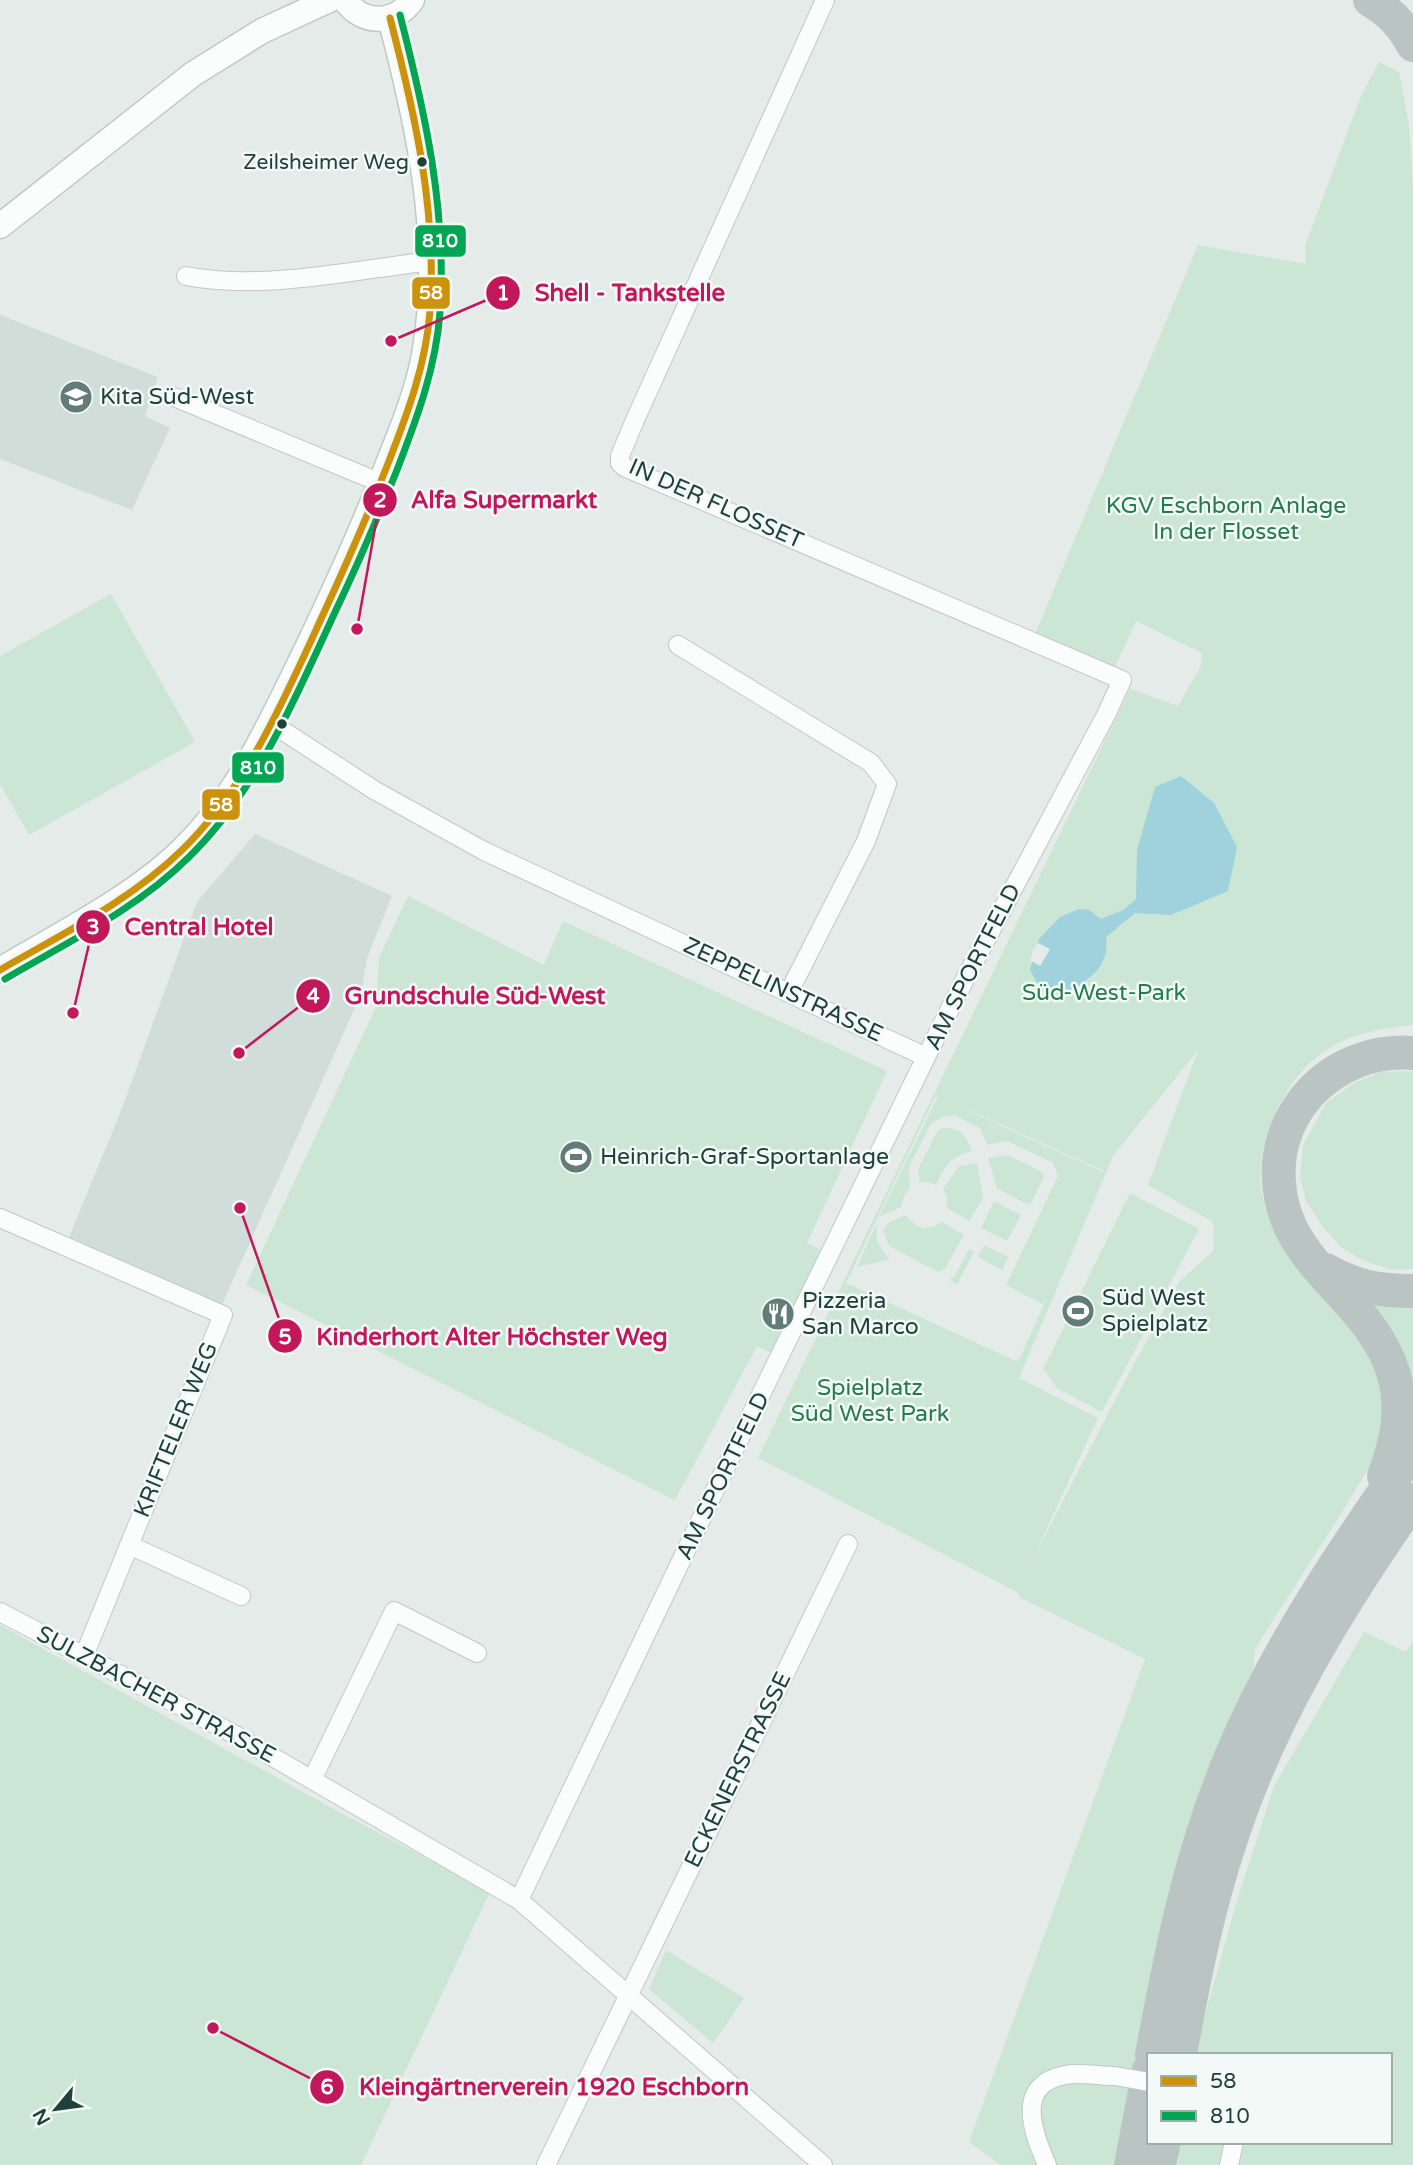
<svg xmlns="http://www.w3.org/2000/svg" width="1413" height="2165" viewBox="0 0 1413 2165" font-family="'Varela Round',sans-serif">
<rect width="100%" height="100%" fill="#e4ebe8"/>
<!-- built -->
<path fill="#d1ddd8" d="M0 315 158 377 145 416 170 428 132 510 0 459Z
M255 834 392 896 367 958 361 994 221 1307 69 1237 121 1111 197 902Z"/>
<!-- green -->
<path fill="#cbe6d5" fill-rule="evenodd" d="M1379 62 1399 72 1409 125 1413 186V1025C1356 1031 1316 1042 1285 1095 1247 1160 1254 1212 1300 1270 1318 1292 1339 1311 1355 1334 1363 1345 1378 1361 1381 1374 1385 1391 1385 1414 1384 1432 1384 1447 1370 1466 1362 1479 1328 1537 1289 1592 1255 1650L1253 1672 1240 1699 1151 1985 1114 2165H1001L969 2142 1145 1659 1021 1598 1017 1592 758 1458 1130 689 1178 706 1201 666 1202 653 1136 621 1115 667 1035 634 1198 245 1306 264 1305 246 1361 96ZM1198 1050 1148 1185 1213 1222 1214 1250 1179 1282 1129 1373 1030 1565 1098 1418 1019 1378 1113 1156ZM936 1095 938 1096 879 1217 901 1207 904 1196 910 1188 909 1167 931 1124 942 1117 954 1115 980 1128 987 1145 1007 1141 1053 1163 1058 1176 1006 1285 1043 1304 1047 1298 1018 1362 846 1283ZM962 1107 1104 1171 1103 1172 962 1108Z
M111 594 195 742 29 835 0 784V656Z
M408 896 544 965 563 921 887 1071 807 1243 823 1251 773 1354 757 1346 675 1500 246 1285 376 1007 379 958Z
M1413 1071V1269L1391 1270 1362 1260 1341 1247 1322 1226 1306 1201 1300 1177 1303 1145 1326 1103 1354 1083 1380 1072Z
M943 1128C960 1127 967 1136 972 1151 949 1158 946 1164 936 1185L928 1182H920L918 1169 937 1132Z
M1008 1155 1040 1171 1044 1176 1032 1202 1027 1204 997 1188 988 1158Z
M977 1163 983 1198 969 1221 947 1208V1198L943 1189 959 1166Z
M1130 1193 1199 1229 1102 1412 1057 1388 1043 1369Z
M994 1201 1021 1215 1007 1241 981 1228Z
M906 1215C917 1229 927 1232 942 1222L964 1235 944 1270 938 1272 889 1246 883 1231 888 1223Z
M877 1223C875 1238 878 1249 890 1259L857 1267Z
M984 1245 1009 1257 1002 1270 978 1257Z
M969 1249 974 1252 957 1284 949 1280 955 1276Z
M1350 1288 1413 1306V1432L1399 1455 1405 1426Z
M0 1625 341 1813 490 1892 361 2165H0Z
M1364 1632 1406 1652 1413 1641V2165H1177L1181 2142H1390V2055H1197L1204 2018 1238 1897 1274 1786Z
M666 1950 744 1998 713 2043 649 1989Z"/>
<!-- water -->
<path fill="#a0d2de" d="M1181 776 1214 803 1237 847 1228 891 1171 915 1135 913 1106 937C1109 958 1099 972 1082 983 1078 986 1073 990 1068 991 1058 993 1049 991 1040 988L1030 970 1039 939 1060 917 1079 909 1089 910 1101 919 1123 910 1136 899 1137 850 1155 787Z"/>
<!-- pier -->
<path fill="#e4ebe8" d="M1038 943 1050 949 1040 966 1030 960 1033 950Z"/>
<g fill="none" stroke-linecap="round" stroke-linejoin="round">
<defs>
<path id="street" d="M186 276C261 291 355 270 431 261
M174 397 381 483
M678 645 871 763 887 784 866 841 789 992
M271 723 374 790 484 851 926 1057
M0 1218 223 1315 84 1656
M129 1545 241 1596
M0 1612 228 1731 519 1900 823 2165
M312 1780 394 1611 477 1653
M519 1900 745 1427 926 1057 965 979 1106 715 1122 680 624 467 620 463V456L635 420 825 0
M546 2165 848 1544
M1047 2165C1033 2132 1014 2085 1065 2075 1080 2072 1099 2076 1115 2076
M1229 2165 1234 2142"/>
<path id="secondary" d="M345 0C362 25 395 25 412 0
M0 226 193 74 262 31 329 0
M0 970C59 935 134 897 182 850 240 794 273 717 308 646 337 585 365 524 389 461 403 426 417 392 424 355 444 241 419 127 390 18"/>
<path id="highway" d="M1370 0C1389 11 1403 25 1413 45
M1326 1270C1355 1287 1380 1291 1413 1291
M1384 1476C1397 1442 1404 1408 1393 1372 1367 1290 1272 1263 1279 1163 1281 1138 1292 1114 1308 1095 1335 1065 1373 1050 1413 1053
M1152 2055C1171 1951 1191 1850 1233 1752 1279 1643 1346 1547 1413 1450
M1180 2055C1193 1983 1207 1911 1230 1842 1270 1718 1339 1606 1413 1500
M1131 2165 1149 2070
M1159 2165 1164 2142"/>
</defs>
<!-- street casing -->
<use href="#street" stroke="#c1c8c5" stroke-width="20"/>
<!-- secondary casing -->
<use href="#secondary" stroke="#bfc9c5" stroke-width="27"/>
<!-- highway casing -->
<use href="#highway" stroke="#bcc7c4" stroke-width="34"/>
<!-- street -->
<use href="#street" stroke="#fbfcfc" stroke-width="18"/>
<!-- secondary -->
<use href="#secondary" stroke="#fbfcfc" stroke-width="24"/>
<!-- highway -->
<use href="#highway" stroke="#bac4c2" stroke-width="32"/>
<defs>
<path id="street-bridge" d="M1115 2076 1149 2082"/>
</defs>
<!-- street-bridge casing -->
<use href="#street-bridge" stroke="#c1c8c5" stroke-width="20" stroke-linecap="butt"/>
<!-- street-bridge -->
<use href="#street-bridge" stroke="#fbfcfc" stroke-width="18"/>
<defs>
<path id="bus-1" d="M0 970C62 934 130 901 182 850 250 784 288 690 327 606 349 558 370 510 389 461 408 412 426 364 430 311 437 211 415 114 390 18"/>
<path id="bus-2" d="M5 979C68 942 137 909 189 857 258 790 296 696 336 610 358 564 378 517 397 470 417 418 436 368 440 312 447 211 425 112 400 15"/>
</defs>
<!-- bus-1 casing -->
<use href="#bus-1" stroke="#f2f9f6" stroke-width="12"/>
<!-- bus-2 casing -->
<use href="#bus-2" stroke="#f2f9f6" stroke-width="12"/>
<!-- bus-1 -->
<use href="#bus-1" stroke="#cc920c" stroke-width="7"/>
<!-- bus-2 -->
<use href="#bus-2" stroke="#00a651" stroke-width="7"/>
</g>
<!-- icons -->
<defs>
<symbol id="school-disc" viewBox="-11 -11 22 22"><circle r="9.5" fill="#647c77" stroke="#f2f9f6"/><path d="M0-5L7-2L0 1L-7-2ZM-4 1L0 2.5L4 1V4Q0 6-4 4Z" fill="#fff"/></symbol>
<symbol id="stadium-disc" viewBox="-11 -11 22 22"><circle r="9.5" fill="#647c77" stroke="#f2f9f6"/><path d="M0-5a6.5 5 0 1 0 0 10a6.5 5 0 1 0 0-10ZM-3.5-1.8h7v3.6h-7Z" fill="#fff"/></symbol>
<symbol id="restaurant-disc" viewBox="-11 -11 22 22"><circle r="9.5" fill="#647c77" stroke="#f2f9f6"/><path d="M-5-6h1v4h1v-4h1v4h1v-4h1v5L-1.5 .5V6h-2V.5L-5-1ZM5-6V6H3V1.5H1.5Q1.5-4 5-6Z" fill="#fff"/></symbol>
</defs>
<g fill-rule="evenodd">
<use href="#school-disc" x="57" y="378" width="38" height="38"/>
<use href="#stadium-disc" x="557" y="1138" width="38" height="38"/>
<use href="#stadium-disc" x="1059" y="1292" width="38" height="38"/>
<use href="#restaurant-disc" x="759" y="1295" width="38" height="38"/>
</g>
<!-- markers -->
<g fill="#1f413a" stroke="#f2f9f6" stroke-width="2.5">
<circle cx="422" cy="162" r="6"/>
<circle cx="282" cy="724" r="6"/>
</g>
<g text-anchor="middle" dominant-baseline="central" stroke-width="5" stroke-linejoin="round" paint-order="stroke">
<!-- bus labels -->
<g font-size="21" fill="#1f413a" stroke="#f2f9f6" text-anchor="end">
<text x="409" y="162">Zeilsheimer Weg</text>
</g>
<!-- poi labels -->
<g font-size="23" fill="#1f413a" stroke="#f2f9f6" text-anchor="start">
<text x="100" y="397">Kita Süd-West</text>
<text x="600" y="1157">Heinrich-Graf-Sportanlage</text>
<text x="1102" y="1298">Süd West<tspan x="1102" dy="26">Spielplatz</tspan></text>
<text x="802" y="1301">Pizzeria<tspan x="802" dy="26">San Marco</tspan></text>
</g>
<!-- street labels -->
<g font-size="23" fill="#1f413a" stroke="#f2f9f6">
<text transform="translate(716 504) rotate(24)">IN DER FLOSSET</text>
<text transform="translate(973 967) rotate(-63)">AM SPORTFELD</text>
<text transform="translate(783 990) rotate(25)">ZEPPELINSTRASSE</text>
<text transform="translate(176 1430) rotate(-68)">KRIFTELER WEG</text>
<text transform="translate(723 1476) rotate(-64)">AM SPORTFELD</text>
<text transform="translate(156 1695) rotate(28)">SULZBACHER STRASSE</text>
<text transform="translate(738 1770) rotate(-64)">ECKENERSTRASSE</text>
</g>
<!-- park labels -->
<g font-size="23" fill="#247c4c" stroke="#f2f9f6">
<text x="1226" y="506">KGV Eschborn Anlage<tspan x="1226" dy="26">In der Flosset</tspan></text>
<text x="1104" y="993">Süd-West-Park</text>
<text x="870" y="1388">Spielplatz<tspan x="870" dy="26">Süd West Park</tspan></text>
</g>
</g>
<!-- callouts -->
<path fill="none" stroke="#c2185b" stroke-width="2.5" d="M391 341L503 293M357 629L380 500M73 1013L93 927M239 1053L313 996M240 1208L285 1336M213 2028L327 2087"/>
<g fill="#c2185b" stroke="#f2f9f6" stroke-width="2.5">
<circle cx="391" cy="341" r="7"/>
<circle cx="357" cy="629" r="7"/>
<circle cx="73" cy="1013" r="7"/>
<circle cx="239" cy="1053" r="7"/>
<circle cx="240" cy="1208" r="7"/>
<circle cx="213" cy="2028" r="7"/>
<circle cx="503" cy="293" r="18"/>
<circle cx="380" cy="500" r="18"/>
<circle cx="93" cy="927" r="18"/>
<circle cx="313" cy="996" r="18"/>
<circle cx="285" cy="1336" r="18"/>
<circle cx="327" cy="2087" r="18"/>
</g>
<g font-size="21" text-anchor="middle" font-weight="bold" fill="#fff">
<text x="503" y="300">1</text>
<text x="380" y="507">2</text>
<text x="93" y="934">3</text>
<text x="313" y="1003">4</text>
<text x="285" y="1344">5</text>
<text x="327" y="2094">6</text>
</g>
<g font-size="24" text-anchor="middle" font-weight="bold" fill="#c2185b" stroke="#f2f9f6" stroke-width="5" stroke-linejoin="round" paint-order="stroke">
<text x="630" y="301">Shell - Tankstelle</text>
<text x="504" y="508">Alfa Supermarkt</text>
<text x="199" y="935">Central Hotel</text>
<text x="475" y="1004">Grundschule Süd-West</text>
<text x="492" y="1345">Kinderhort Alter Höchster Weg</text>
<text x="554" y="2095">Kleingärtnerverein 1920 Eschborn</text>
</g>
<g stroke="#f2f9f6" stroke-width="2.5">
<rect x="414" y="224" width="53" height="34" rx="7" fill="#00a651"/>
<rect x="411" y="276" width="40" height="34" rx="7" fill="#cc920c"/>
<rect x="231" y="751" width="54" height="33" rx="7" fill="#00a651"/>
<rect x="201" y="788" width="40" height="33" rx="7" fill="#cc920c"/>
</g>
<g font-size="19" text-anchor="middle" font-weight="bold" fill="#fff">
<text x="440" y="247">810</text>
<text x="431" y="299">58</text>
<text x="258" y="774">810</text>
<text x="221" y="811">58</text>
</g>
<!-- legend -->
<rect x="1147" y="2053" width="245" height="91" fill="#f2f9f6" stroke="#9eafab" stroke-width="2"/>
<rect x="1161" y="2076" width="35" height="10" fill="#cc920c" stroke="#9eafab" stroke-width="2"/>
<text x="1210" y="2088" font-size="21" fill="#1f413a">58</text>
<rect x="1161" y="2111" width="35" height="10" fill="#00a651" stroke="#9eafab" stroke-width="2"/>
<text x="1210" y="2123" font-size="21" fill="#1f413a">810</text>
<!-- north arrow -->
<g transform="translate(56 2109) rotate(241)" stroke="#f2f9f6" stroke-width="5" paint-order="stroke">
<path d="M0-5L12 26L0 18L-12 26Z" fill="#1f413a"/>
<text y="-10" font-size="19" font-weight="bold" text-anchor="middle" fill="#1f413a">N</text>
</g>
</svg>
